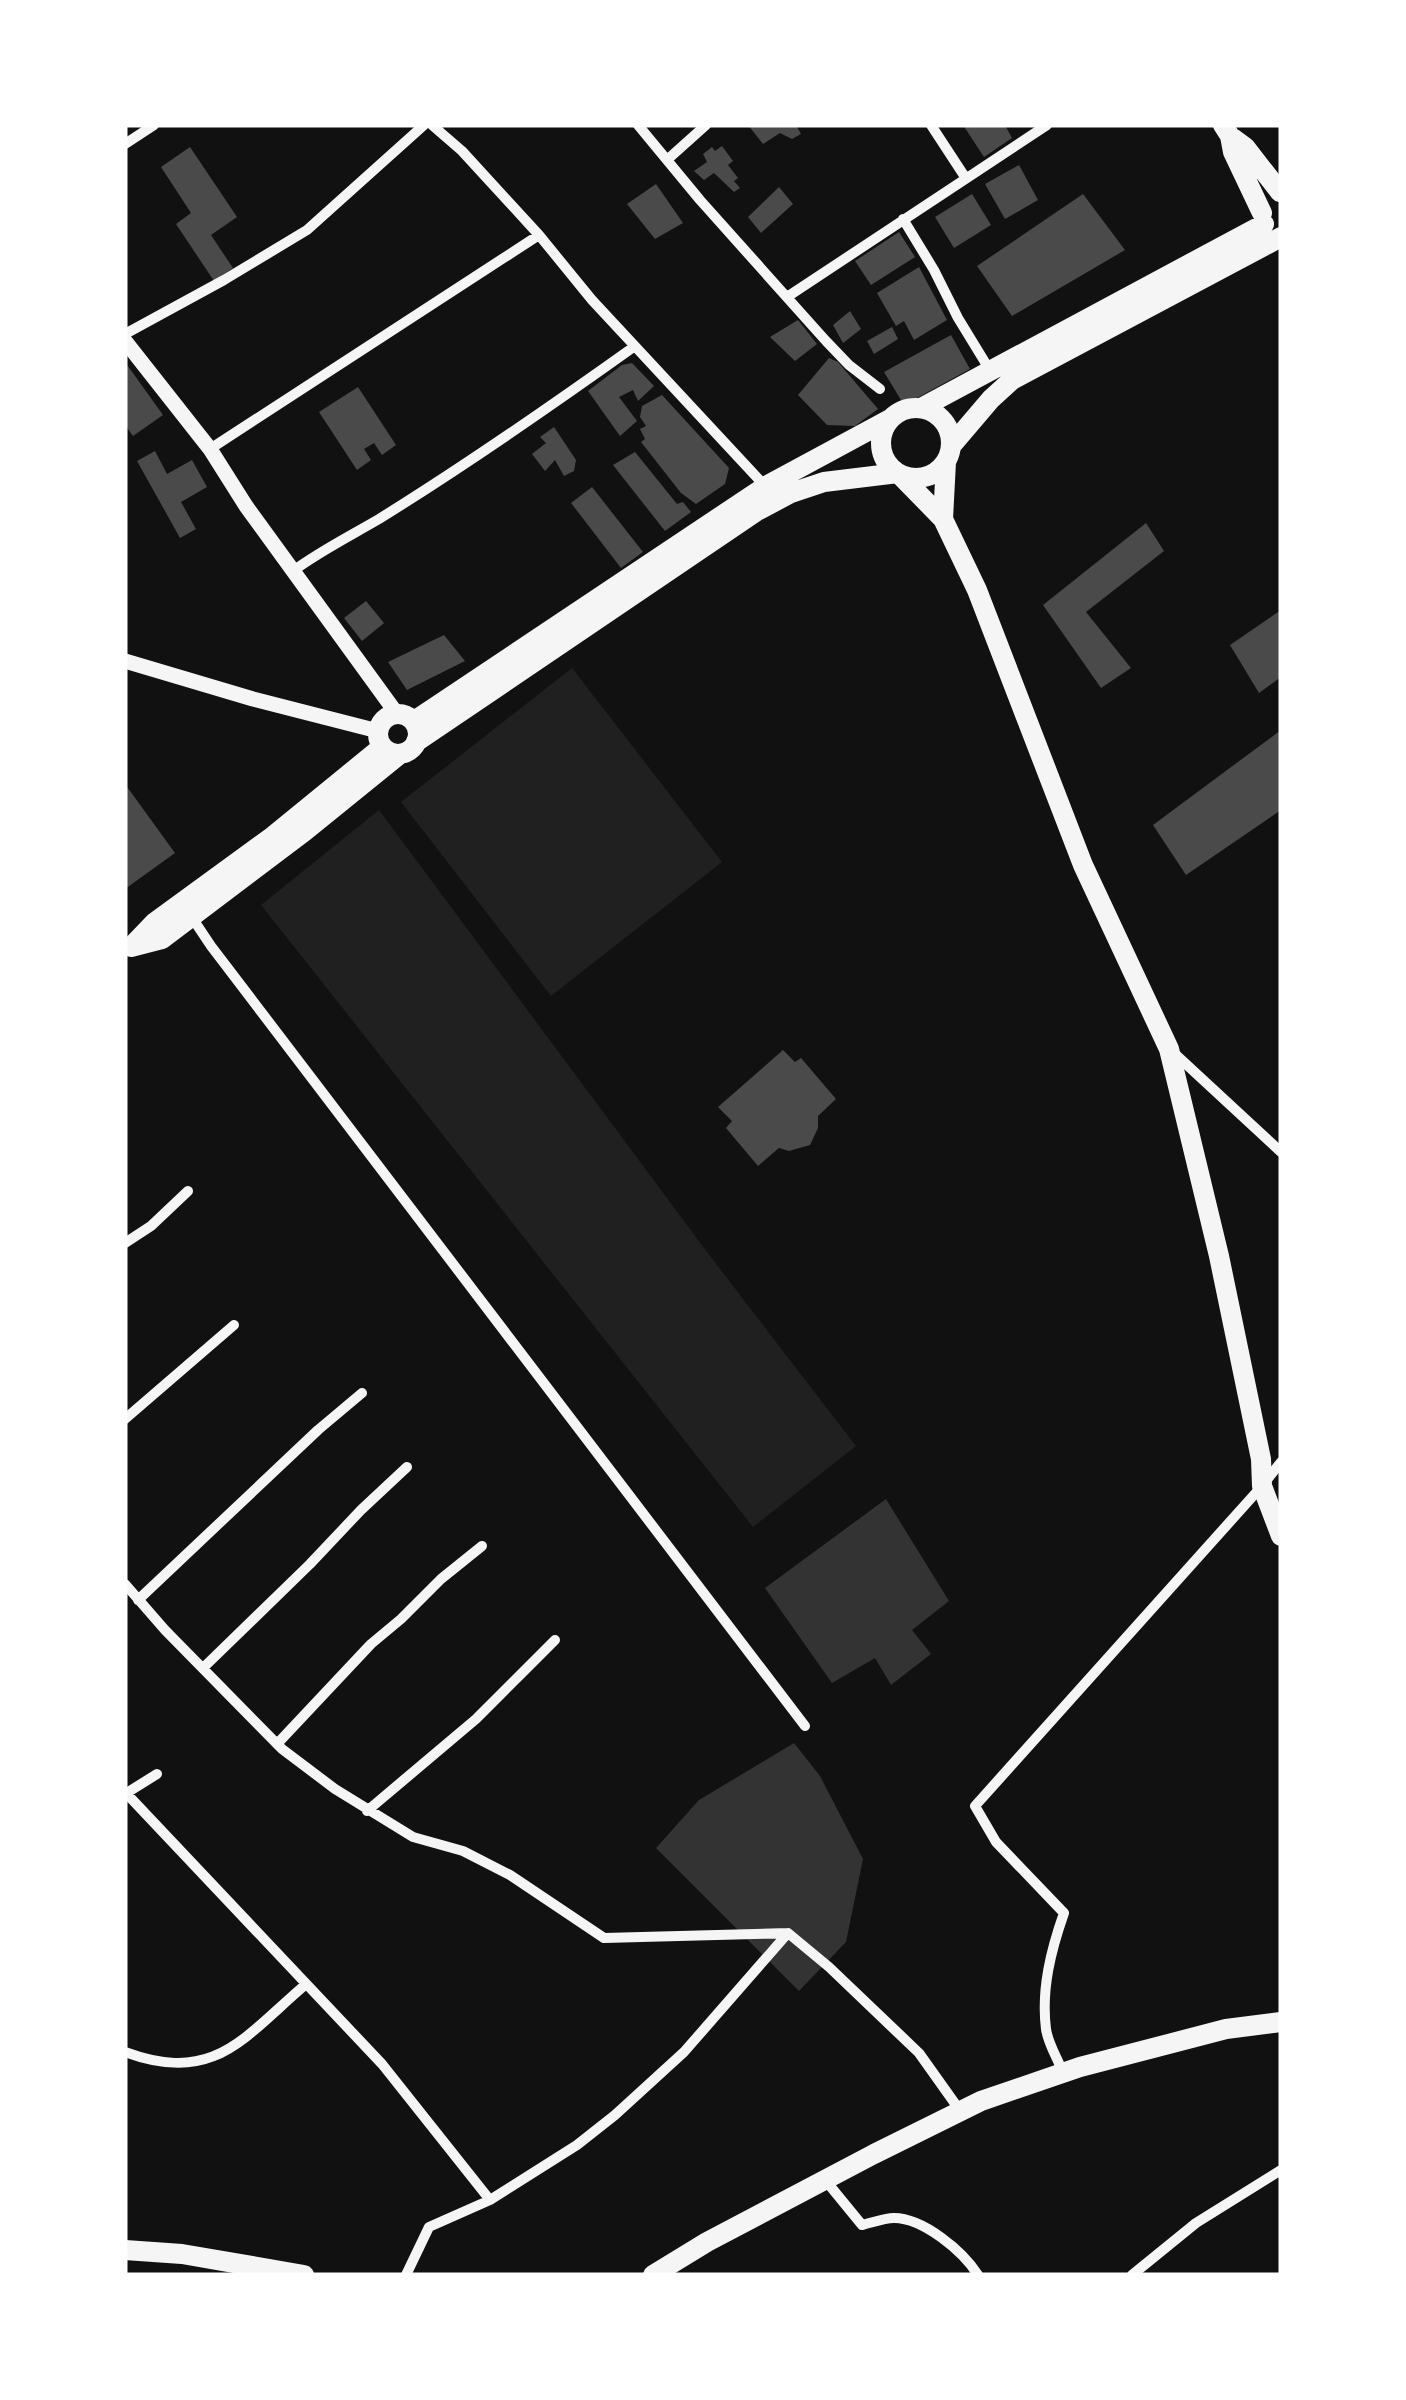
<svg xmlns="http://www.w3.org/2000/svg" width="1406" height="2400" viewBox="0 0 1406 2400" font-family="'Archivo Narrow',sans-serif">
<rect width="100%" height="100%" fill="#111"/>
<!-- green -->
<path fill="#202020" d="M572 668 722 862 551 996 401 802Z
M379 810 710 1256 856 1446 753 1527 261 905Z"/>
<!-- water -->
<path fill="#333" d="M886 1499 949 1601 912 1630 931 1654 891 1685 875 1658 832 1683 765 1588Z
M794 1743 820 1776 863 1859 846 1942 799 1991 656 1848 699 1800Z"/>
<!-- building -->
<path fill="#4a4a4a" d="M748 125H796L801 134 792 139 780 133 763 144Z
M963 125H1005L1012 138 984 157Z
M722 146 733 161 728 165 738 178 734 181 740 188 734 192 714 173 704 180 694 171 707 162 703 154 712 147 715 151Z
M190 147 237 217 211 235 233 268 214 281 176 224 191 213 161 167Z
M1019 165 1038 200 1005 219 985 184Z
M656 184 683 223 655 239 627 204Z
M779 187 793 204 761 233 748 217Z
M972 194 991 225 954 248 935 217Z
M1083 194 1125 250 1012 316 977 266Z
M899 232 915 257 871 285 855 261Z
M919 267 947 320 914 340 904 321 896 326 877 293Z
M850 311 861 329 843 343 833 325Z
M798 320 817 344 795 361 770 337Z
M892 327 898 339 874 354 867 341Z
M951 335 970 369 904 405 884 372Z
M829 358 838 362 878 409 855 426 827 425 798 395Z
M125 362 163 415 133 436 125 425Z
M632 363 654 386 638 401 633 390 619 397 637 421 620 436 588 391 622 365Z
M358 387 396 445 382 455 374 443 364 449 371 460 357 470 319 412Z
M662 395 729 468 725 484 696 504 681 493 641 442 645 439 640 429 646 426 640 417 642 406Z
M554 427 576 460 574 471 564 476 555 460 545 471 532 454 546 443 540 437Z
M155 451 167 474 192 460 207 487 181 502 196 529 180 538 137 461Z
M635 452 677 504 683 502 691 512 665 531 613 465Z
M592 487 643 552 621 568 571 503Z
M1146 523 1164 551 1086 612 1131 668 1101 688 1043 605Z
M366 601 384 623 362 641 344 618Z
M1281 610V677L1259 693 1230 645Z
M444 635 465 661 407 690 388 662Z
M1281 730V810L1186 875 1153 825Z
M125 784 175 853 125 889Z
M783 1050 795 1062 801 1058 836 1099 818 1116V1128L810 1145 789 1151 779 1148 758 1166 726 1128 732 1121 718 1107Z"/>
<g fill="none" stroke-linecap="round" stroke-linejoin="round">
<!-- minor -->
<path stroke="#f5f5f5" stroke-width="10" d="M432 125 462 151 539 235 592 300 765 486
M638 125 700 200 826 341 849 365 880 389
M931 125 965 177
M125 144 154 125
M668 159 706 125
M903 219 934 270 958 318 991 372
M787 297 1047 125
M125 334 224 280 307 230 424 125
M210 449 539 235
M293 571C320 551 350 536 379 519 466 465 551 406 635 346
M191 916 211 946 805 1726
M1174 1053 1281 1152
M125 1243 151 1226 188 1191
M125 1419 234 1325
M125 1584 165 1630 282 1749 335 1789 413 1837 463 1851 510 1875 604 1938 788 1933 829 1967 919 2053 961 2112
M138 1600 318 1430 362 1393
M203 1668 310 1564 361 1510 407 1467
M277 1744 371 1644 401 1619 441 1579 482 1546
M125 1792 382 2064 490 2200
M125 1794 157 1774
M367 1811 476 1719 555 1640
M125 2052C214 2085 243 2038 305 1985
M1063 2073C1058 2059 1048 2044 1046 2029 1041 1989 1051 1950 1064 1913L996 1842 975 1806 1262 1486 1281 1462
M826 2181 862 2225C871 2223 884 2218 894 2218 923 2218 963 2251 978 2275
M406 2275 429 2227 490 2200 577 2145 615 2115 684 2052 788 1933
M1132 2275 1196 2223 1281 2170"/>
<!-- tertiary -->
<path stroke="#f5f5f5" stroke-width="15" d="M125 341 210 449 246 506 397 714
M125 661 253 699 378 731"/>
<!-- primary -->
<path stroke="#f5f5f5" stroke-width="20" d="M1223 125 1230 136 1245 147 1280 192
M1230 136 1233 152 1262 213
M921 408 1264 224
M881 443a35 35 0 1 1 70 0a35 35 0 1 1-70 0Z
M951 446 991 399 1012 380 1281 237
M901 476 943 519 977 590 1083 865 1169 1049 1219 1256 1261 1459 1262 1486 1281 1536
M943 519 946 462
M378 734a20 20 0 1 1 40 0a20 20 0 1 1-40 0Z
M414 721 766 486 890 419
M416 742 757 511 791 493 824 482 898 473
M131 947 162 939 305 831 400 754
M131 947 155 922 273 836 382 747
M125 2250 182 2254 304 2275
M653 2275 707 2242 874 2154 981 2101 1080 2067 1226 2029 1281 2022"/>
</g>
<!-- border -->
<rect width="1406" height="2400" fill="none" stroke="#ffffff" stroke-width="255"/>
</svg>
